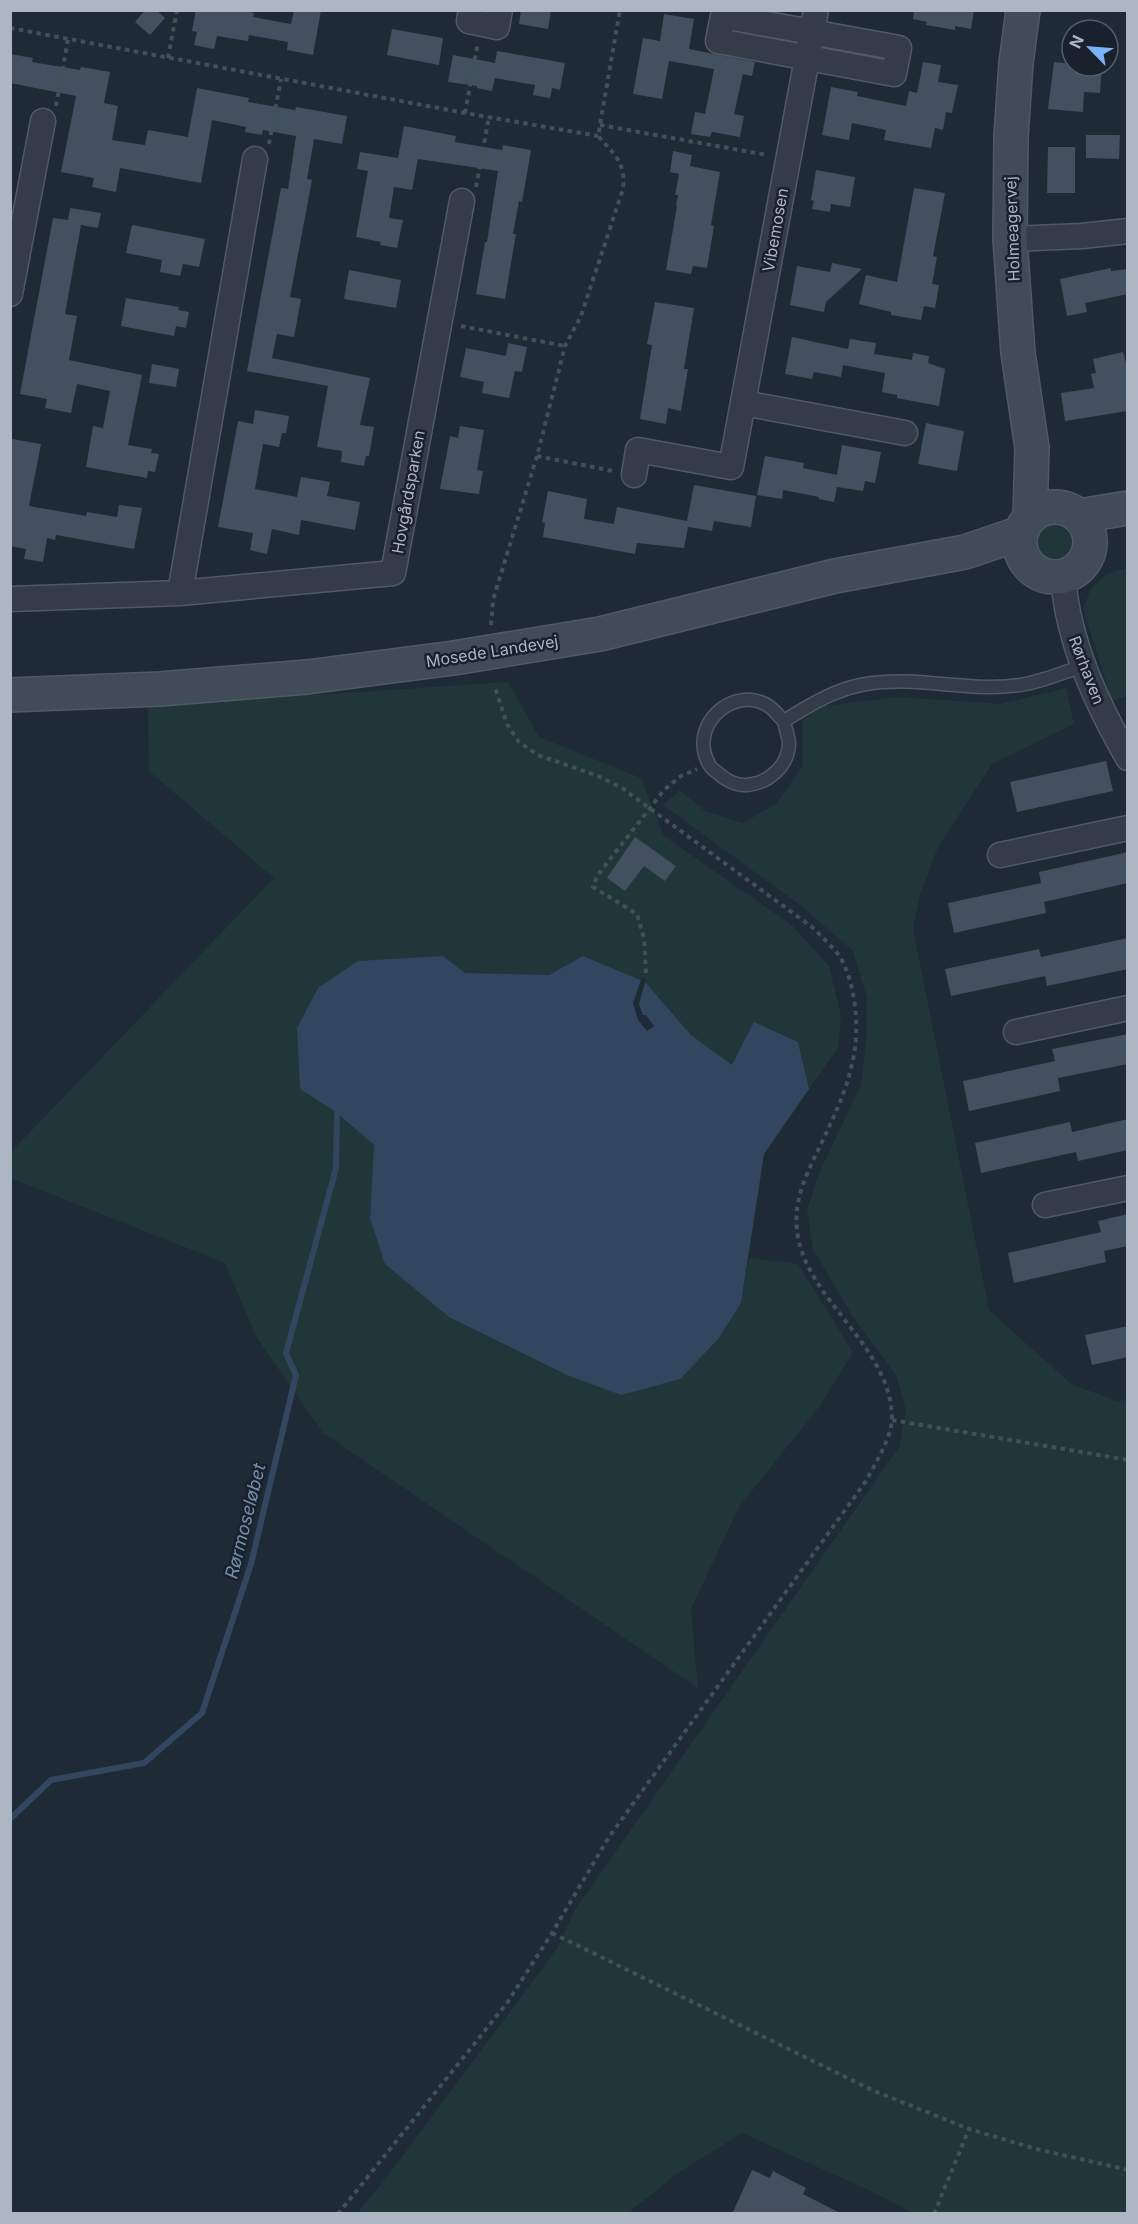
<svg xmlns="http://www.w3.org/2000/svg" width="1138" height="2224" viewBox="0 0 1138 2224" font-family="Inter,sans-serif">
<rect width="100%" height="100%" fill="#1f2a37"/>
<!-- green -->
<path fill="#213638" d="M1031 540a23 23 0 1 1 46 0a23 23 0 1 1-46 0Z
M1127 568V696L1112 701 1083 609 1091 588 1109 573Z
M508 682 539 737 641 778 664 836 793 926 829 966 841 1016 838 1048 809 1089 798 1042 732 1066 691 1035 645 982 583 956 549 975 465 973 443 956 297 1028 300 1089 337 1113 374 1145 370 1218 741 1303 749 1258 798 1264 853 1352 820 1406 739 1507 691 1609 698 1688 323 1433 257 1338 225 1263 11 1178 10 1153 274 878 149 771 148 706Z
M1066 688 1074 724 992 764 938 847 920 895 913 929 989 1310 1071 1384 1117 1401 1127 1400V2213H913L875 2193 742 2133 678 2173 628 2213H357L390 2173 558 1947 574 1911 899 1447 906 1410 896 1375 851 1314 813 1249 807 1210 819 1173 861 1085 866 1040 867 998 853 951 800 905 663 805 680 790 705 811 743 823 777 803 803 765 802 720 824 706 898 697 1001 704Z"/>
<!-- water -->
<path fill="#32475f" d="M443 956 465 973 549 975 583 956 645 982 691 1035 732 1065 754 1022 798 1042 809 1089 764 1154 741 1303 718 1339 680 1379 621 1395 567 1375 449 1317 385 1264 370 1218 374 1145 337 1113 300 1089 297 1028 318 988 358 961Z"/>
<!-- pier -->
<path fill="#1f2a37" d="M642 977 646 979 639 1004 643 1015H646L654 1026 647 1031 638 1020 633 1003Z"/>
<g fill="none" stroke-linecap="round" stroke-linejoin="round">
<!-- stream -->
<path stroke="#32475f" stroke-width="6" d="M10 1819 51 1780 144 1763 202 1713 251 1564 296 1375 286 1353 336 1168 337 1113"/>
</g>
<!-- building -->
<path fill="#42505f" d="M145 10H156L165 18 150 35 135 22Z
M196 10H240L254 13 253 17 291 24 294 10H321L313 55 287 50 288 42 249 35 248 41 217 36 214 49 194 45 197 32 192 31Z
M521 10H551L548 29 519 24Z
M914 10H974L971 29 955 26V30L926 25 927 22 913 19Z
M664 14 694 19 689 49 755 62 752 76 743 74 734 114 744 116 740 137 712 132 710 137 691 134 695 112 705 114 714 69 669 61 662 99 633 94 643 38 660 41Z
M392 29 443 38 439 65 387 55Z
M497 51 565 63 560 90 552 88 550 98 533 95 535 85 495 78 492 91 477 88V86L448 82 453 55 495 63Z
M10 54 33 58 32 62 80 70 81 67 110 72 104 103 118 106 112 140 145 145 148 130 188 137 197 88 249 98 248 102 295 110 296 107 347 116 342 144 314 139 307 179 312 180 290 297 301 299 294 337 277 334 272 358 370 378 360 425 374 427 369 456H366L364 466 341 462 342 451 317 447 328 386 247 371 281 188 288 189 296 136 263 130 262 135 245 132 246 127 212 120 201 183 120 168 116 192 92 187 94 178 61 172 76 96 10 83Z
M923 62 941 65 938 82 958 85 952 113 946 112 943 130 935 128 931 148 884 140 886 130 852 123 849 140 822 135 831 87 858 92 857 96 906 106 909 91 917 93Z
M1054 62 1072 64V66H1102L1100 93 1084 92 1083 112 1048 109Z
M404 126 456 136 455 142 502 150 503 145 531 150 522 202 519 201 513 234H516L505 299 476 294 485 242H487L498 171 418 159 412 190 394 187 389 218 403 220 397 248 380 245 381 242 356 237 368 171 357 169 360 152 398 158Z
M1086 135H1120L1119 159 1086 158Z
M1048 147H1075V193H1047Z
M673 151 692 155 690 166 720 172 711 225 714 226 707 268 693 266 691 274 666 270 677 206H676L678 195H675L679 174 670 172Z
M816 170 855 177 850 207 831 204 830 212 812 209 814 201 811 200Z
M914 188 945 193 933 256 937 257 932 284 939 285 935 308 924 306 921 320 891 315V312L859 304 866 275 897 282Z
M70 208 101 213 98 228 81 225 65 314 77 316 69 360 142 375 128 445 152 449 151 453 159 454 155 472 148 471 147 478 86 467 93 426 103 428 110 391 77 384 71 413 45 408 47 399 20 394 53 218 68 220Z
M132 225 205 239 199 267 183 264 180 276 160 272 162 260 126 253Z
M832 263 862 269 826 302 824 312 790 305 797 266 830 272Z
M1111 268V271L1128 269V294L1085 303 1087 312 1067 316 1060 279Z
M349 270 401 280 396 308 344 299Z
M126 298 179 307 178 310 189 312 186 328 176 326 174 336 121 326Z
M655 302 694 308 684 369H688L681 411 668 408 666 424 640 419 652 345 647 344Z
M792 337 848 349 850 339 876 343 874 354 912 360 913 353 929 356 928 363 945 369 939 406 897 398V395L882 392 885 373 843 365 841 377 814 372 812 379 785 374Z
M508 343 527 347 522 372 515 371 509 398 482 393 484 382 460 377 466 348 506 356Z
M1123 352 1128 371V411L1065 421 1061 393 1094 388 1091 374 1096 373 1093 359Z
M152 364 179 369 176 387 149 383Z
M255 410 289 416 286 433H282L279 447 263 444 255 489 297 497 301 477 330 482 327 496 360 502 355 530 301 520 299 535 272 529 267 554 250 550 253 533 218 527 238 421 253 424Z
M926 423 964 431 957 471 918 464Z
M460 426 484 430 477 470 483 471 479 494 440 489 450 436 458 438Z
M12 439 41 444 29 506 86 516 87 512 117 517 119 505 142 508 134 549 56 535 55 540 47 538 43 562 24 559 26 549 10 546V449Z
M842 445 881 452 875 483 865 481 863 491 837 487 834 502 819 499V497L783 490 782 499 757 495 765 456 804 463 803 468 837 475Z
M694 485 756 496 751 527 714 521 712 531 688 527 684 548 637 543 635 554 543 537 545 523 542 522 548 491 587 499 584 519 614 524 617 507 687 521Z
M1106 761 1113 791 1017 812 1010 782Z
M635 837 676 866 665 881 644 866 625 891 607 878Z
M1128 852V883L1044 902 1046 913 954 933 948 903 1041 883 1039 872Z
M1128 938V969L1047 986 1045 976 951 996 945 969 1039 949 1041 957Z
M1128 1034V1064L1058 1078 1060 1091 969 1111 963 1081 1055 1061 1052 1049Z
M1128 1119V1150L1078 1161 1076 1152 981 1173 975 1143 1070 1122 1072 1132Z
M1128 1214V1246L1104 1251 1106 1262 1014 1283 1008 1253 1101 1232 1098 1221Z
M1128 1326V1357L1092 1365 1085 1335Z
M752 2170 770 2178 773 2171 806 2188 803 2194 842 2214H732Z"/>
<g fill="none" stroke-linecap="round" stroke-linejoin="round">
<defs>
<path id="lane" d="M784 721C779 717 773 708 767 705 731 685 688 727 709 764 710 767 715 771 718 773 725 780 737 786 747 785 769 783 788 766 789 744 789 737 785 728 784 721 810 705 835 689 866 684 919 675 973 694 1026 684 1045 680 1065 672 1083 666"/>
<path id="street" d="M471 10 469 21 497 27 500 10
M723 16 899 48 894 74 718 41Z
M1010 239 1082 236 1128 231
M10 294 43 121
M743 403 905 433
M634 475 638 450 731 467 816 10
M1063 577C1068 642 1096 702 1128 758
M180 593 255 159
M10 599 180 593 393 573 462 201
M1000 855 1128 828
M1016 1032 1128 1008
M1045 1205 1128 1188"/>
<path id="secondary" d="M1023 10 1016 63 1011 137 1010 239 1018 353 1032 448 1030 517
M1020 542a35 35 0 1 1 70 0a35 35 0 1 1-70 0Z
M1079 516 1128 508
M10 695 160 689 307 677 454 658 600 634 835 576 965 552 1021 533"/>
</defs>
<!-- lane casing -->
<use href="#lane" stroke="#505a65" stroke-width="15"/>
<!-- street casing -->
<use href="#street" stroke="#505a65" stroke-width="27"/>
<!-- secondary casing -->
<use href="#secondary" stroke="#505a65" stroke-width="36"/>
<!-- path -->
<path stroke="#3f5355" stroke-width="4" stroke-dasharray="4.5 4.5" stroke-linecap="butt" d="M10 28 465 113 598 136
M168 58 177 10
M56 106 68 39
M465 113 478 42
M600 125 767 155
M269 144 281 79
M476 187 489 117
M461 326 565 346
M537 456 613 471
M491 625 493 600 537 456 565 346 581 316 623 189C626 163 614 154 598 136L620 10
M646 973 644 938 637 914 593 887 597 876 664 790 681 776 697 769
M892 1420 1128 1460
M552 1933 872 2090 969 2129 1036 2149 1128 2170
M338 2214 507 2003 552 1933 609 1837 866 1481C875 1464 892 1437 892 1418 891 1345 804 1299 797 1230 793 1199 808 1171 821 1144 844 1096 863 1054 854 1000 852 985 847 967 838 954 830 944 821 936 812 927L622 788 598 776 538 755 519 742 507 724 495 687
M934 2214 969 2129"/>
<!-- lane -->
<use href="#lane" stroke="#333c47" stroke-width="12"/>
<!-- street -->
<use href="#street" stroke="#333c47" stroke-width="24"/>
<!-- secondary -->
<use href="#secondary" stroke="#414b5a" stroke-width="33"/>
</g>
<g text-anchor="middle" dominant-baseline="central" stroke-width="5" stroke-linejoin="round" paint-order="stroke">
<!-- street labels -->
<g font-size="16" fill="#adb7c4" stroke="#19212c">
<text transform="translate(1012 229) rotate(-92)">Holmeagervej</text>
<text transform="translate(775 230) rotate(-80)">Vibemosen</text>
<text transform="translate(408 492) rotate(-80)">Hovgårdsparken</text>
<text transform="translate(492 651) rotate(-9)">Mosede Landevej</text>
<text transform="translate(1087 670) rotate(69)">Rørhaven</text>
</g>
<!-- water labels -->
<g font-size="18" font-style="italic" fill="#748fad" stroke="#19212c">
<text transform="translate(245 1521) rotate(-76)">Rørmoseløbet</text>
</g>
</g>
<!-- border -->
<rect width="1138" height="2224" fill="none" stroke="#adb7c4" stroke-width="24"/>
<!-- north arrow -->
<g transform="translate(1090 48) rotate(295)"><circle r="28" fill="#19212c" stroke="#545d69" stroke-width="1.5"/>
<path d="M0-4.5L10 22L0 15L-10 22Z" fill="#7eb2f8"/>
<text y="-9" font-size="16" font-weight="bold" text-anchor="middle" fill="#adb7c4">N</text>
</g>
</svg>
